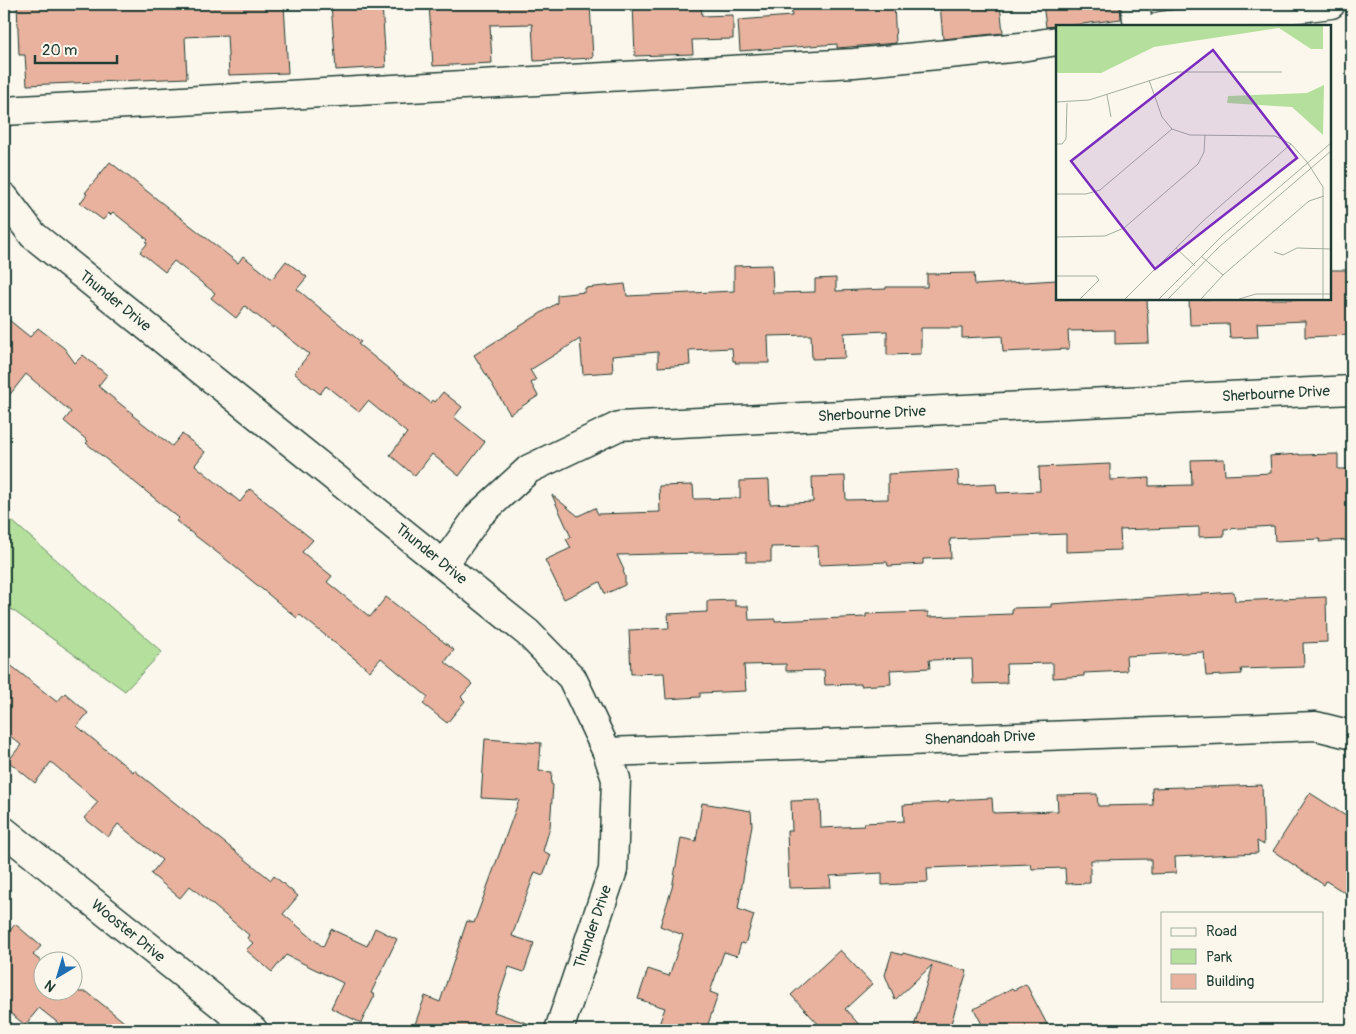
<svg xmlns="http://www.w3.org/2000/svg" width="1356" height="1034" viewBox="0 0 1356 1034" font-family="Pangolin,sans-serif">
<rect width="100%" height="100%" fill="#fbf7ec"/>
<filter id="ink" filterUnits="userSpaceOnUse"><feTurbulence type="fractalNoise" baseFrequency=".02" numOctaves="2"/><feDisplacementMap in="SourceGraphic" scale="10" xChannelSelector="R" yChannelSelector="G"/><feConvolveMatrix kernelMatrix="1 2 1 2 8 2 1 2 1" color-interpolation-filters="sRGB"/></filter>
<g filter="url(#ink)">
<!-- green -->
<path fill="#b4df9c" stroke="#6a8e68" d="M4 514 162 652 125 691 4 604Z"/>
<!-- building -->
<path fill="#e9b29e" stroke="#1f3d34" d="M17 4H284L288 73 229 75 227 35 185 37 187 78 27 85 25 55H19Z
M331 4H382L386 67 336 70Z
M429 4H590L593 58 534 61 532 24 490 25 492 63 433 66Z
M633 4H701L702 16 733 15V39L692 40 693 54 635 56Z
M791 4H894L896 43 837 48V44L740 51 738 20 792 16Z
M940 4H1000L1003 33 943 39Z
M1043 4H1120L1121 19 1067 26H1054L1046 27Z
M110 162 238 263 243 256 272 279 286 261 307 277 297 289 361 342 358 344 431 403 433 400 435 402 443 392 462 407 454 417 485 442 459 476 432 454 415 476 390 455 407 433 368 401 359 412 326 386 320 394 294 373 309 354 274 326 273 328 245 306 236 318 211 298 215 293 174 261 165 272 140 252 147 244 146 242 148 240 113 212 110 215 109 213 103 220 80 203 87 194 85 193Z
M772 265 773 293 815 292V279L836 278V291L886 289V287H927V274L974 273 975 285 1057 280V299H1147L1149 343 1115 344V330L1068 331 1069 349 1003 352 1002 336 962 338V328H921V354L887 355V331L844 333 845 358 812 359 811 335 768 336 769 363H735L736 361H733L732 348 689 350 690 365 658 367V352L612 356 613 372 583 374 580 339 530 370 536 380 531 383 538 396 510 414 474 355 557 303V295L585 292V288L625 284 627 296 734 291V266Z
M1330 270H1352V335L1305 337V321L1257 323 1258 337 1230 338 1229 324 1190 325 1189 299H1330Z
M4 316 30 337 38 328 64 348 75 363 83 355 107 375 98 386 133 414 132 415 172 446 182 434 205 452 195 465 240 502 250 489 313 540 302 552 332 576 327 582 370 617 386 597 454 650 445 662 472 684 461 697 465 701 447 723 423 704 428 697 381 658 370 671 300 615 297 618 223 557 176 521 179 518 86 443 88 441 64 421 71 412 26 374 4 402Z
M1299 454V455L1338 454V469H1352V520H1349V540L1319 542 1320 539 1275 541 1274 526 1224 529V536L1199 537V527L1120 530 1121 550 1066 552V534L950 539 951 558 923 559V564L888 566 887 562 819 565 818 546 771 547V562H746V552L617 555 624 570 623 571 625 576V585L605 594 600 582 564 599 545 560 571 548 566 539 571 537 552 495 578 516 595 508 598 514 660 512 659 486 693 485 694 499 740 498V481L769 480 770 504 813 502 812 477 845 476 846 500 888 499V474L958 470 959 486 996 484 997 493 1040 491 1039 467 1110 464V480L1149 478V486L1192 485 1191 460 1224 459 1225 475 1271 473 1270 456Z
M1234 592 1235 601 1326 597 1327 642 1303 643 1304 667 1241 669 1242 674 1206 676 1204 652 1126 656 1127 671 1084 673V676L1053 678V663L1006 664 1007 683 973 684 972 659 929 660 930 668 890 670 891 684 861 686V684L825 685 824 670 786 671V664L744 665 746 691 700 693V697L666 699 664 673 631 674 629 630 669 628 668 614 707 612V601L735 600V606H748L749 620 775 619V621L866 617V614L928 612V617L1012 614V608L1051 607V604Z
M4 660 57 702 65 693 88 713 77 726 133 772 134 770 271 880 274 876 298 896 283 914 323 947 331 929 367 946 375 928 397 939 371 993 375 995 361 1023 331 1008 343 983 286 955 272 972 246 950 253 943 247 938 249 935 219 910 190 886 180 898 151 874 162 860 118 824 108 837 84 818 98 802 51 762 35 783 8 761 21 745 4 731Z
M485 739 541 743 539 771 552 772 551 784 553 785 550 827 543 851 551 855 543 875 535 872 512 936 534 943 524 972 509 967 494 1012 538 1027 537 1030H413L425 996 440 1002 467 921 474 923 519 800 481 798Z
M1262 785 1264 845 1257 841 1258 853 1175 857 1176 873 1151 874V859L1091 860V866H1090V883L1066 884 1065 868 1032 869 1031 864 927 868 928 882 904 883V884L882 885V873L830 876 831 887 789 888 787 831H792L791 801 820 800 821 828 864 826V823L904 821 903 805 949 802V800L992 798 993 813 1058 811 1057 795 1097 794 1098 806 1153 805 1152 788 1183 787V788Z
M1310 793 1352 820V897L1326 881 1324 885 1273 851Z
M702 803 751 811 752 825 738 909 754 915 745 944 741 943 737 956 724 952 710 992 718 995 706 1030H657L665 1008 638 999 648 969 669 976 683 935 660 926 672 888 681 838 696 841Z
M15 924 41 946 33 955 42 962V992H72V986L79 992H87L134 1030H67L39 1008 25 1025 4 1008V939Z
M840 950 872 984 845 1009 864 1030H824L791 995Z
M892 952 902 955 903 953 967 971 949 1030H913L932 965 895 1000 885 975Z
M1026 984 1050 1030H985L974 1009 1012 988 1014 990Z"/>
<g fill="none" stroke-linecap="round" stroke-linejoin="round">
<defs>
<path id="minor" d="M1135 4 1138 26
M1161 26 1331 4
M4 111 854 63 1021 47 1057 41
M4 197 33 235 528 633 572 678 607 752 616 779 613 870 559 1030
M444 564 479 515 529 469 619 426 1352 390
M607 752 1316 726 1352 735
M4 831 253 1030"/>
</defs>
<!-- minor casing -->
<use href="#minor" stroke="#1f3d34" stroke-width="31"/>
<!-- minor -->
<use href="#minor" stroke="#fbf7ec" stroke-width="28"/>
</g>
</g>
<g text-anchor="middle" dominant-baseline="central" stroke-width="4" stroke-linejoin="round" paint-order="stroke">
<!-- street labels -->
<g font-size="15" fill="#1f3d34" stroke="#fbf7ec">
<text transform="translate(115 301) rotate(39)">Thunder Drive</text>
<text transform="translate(1276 394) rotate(-3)">Sherbourne Drive</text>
<text transform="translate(872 414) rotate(-3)">Sherbourne Drive</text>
<text transform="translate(431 554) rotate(39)">Thunder Drive</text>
<text transform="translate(980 738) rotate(-2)">Shenandoah Drive</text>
<text transform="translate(593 927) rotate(-71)">Thunder Drive</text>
<text transform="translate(128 931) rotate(39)">Wooster Drive</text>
</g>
</g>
<!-- overview -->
<g transform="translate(1056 25)">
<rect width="275" height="275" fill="#fbf7ec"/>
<path d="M0 1H267V24H255L223 3 98 22 45 48H3L0 47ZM268 60 267 110 236 82 171 78 172 71 251 68Z" fill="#b4df9c"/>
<path fill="none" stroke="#a3ada2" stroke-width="1" d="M93 55 106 92 116 104 134 110 219 111 235 119 251 137 267 162V274M51 70 55 92M0 77 33 75 121 47H226M0 119H6L10 114 11 78M0 169H30L44 165 116 104M0 212 49 211 68 203 142 139 148 127 149 110M120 223 139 241M218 227 227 230 241 223 275 224M145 231 167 250M0 251H40L43 255 24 274M69 274 147 196 235 119M103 274 167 210 275 118M112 274 163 222 275 126M145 274 167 250 253 176 268 171M183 274 200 269H275"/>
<path fill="#7b2cbf" fill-opacity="0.15" stroke="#7b2cbf" stroke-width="2.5" d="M157 25 241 133 99 244 15 136Z"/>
<rect width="275" height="275" fill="none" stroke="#1f3d34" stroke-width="2.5"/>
</g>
<!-- margin -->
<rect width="1356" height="1034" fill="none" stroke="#fbf7ec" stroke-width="20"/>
<rect x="10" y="10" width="1336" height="1014" fill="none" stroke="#1f3d34" stroke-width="2" filter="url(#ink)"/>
<!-- legend -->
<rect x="1161" y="912" width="162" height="90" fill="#fbf7ec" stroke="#a3ada2"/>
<rect x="1171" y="928" width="25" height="8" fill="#fbf7ec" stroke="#a3ada2"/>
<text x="1206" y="936" font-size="15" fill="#1f3d34">Road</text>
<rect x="1171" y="949" width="25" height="15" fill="#b4df9c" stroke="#a3ada2"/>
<text x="1206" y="962" font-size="15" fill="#1f3d34">Park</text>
<rect x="1171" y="974" width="25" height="15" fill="#e9b29e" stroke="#a3ada2"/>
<text x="1206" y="986" font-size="15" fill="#1f3d34">Building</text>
<!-- north arrow -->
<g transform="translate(58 976) rotate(218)"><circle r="24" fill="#fbf7ec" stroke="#a3ada2"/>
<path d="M0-4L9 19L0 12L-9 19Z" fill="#1f6fb2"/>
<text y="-8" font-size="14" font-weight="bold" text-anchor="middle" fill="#1f3d34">N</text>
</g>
<!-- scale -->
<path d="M35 55v8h82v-8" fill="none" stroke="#1f3d34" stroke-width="2.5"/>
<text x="42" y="55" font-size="15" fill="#1f3d34" stroke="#fbf7ec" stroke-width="4" paint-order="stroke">20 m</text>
</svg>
